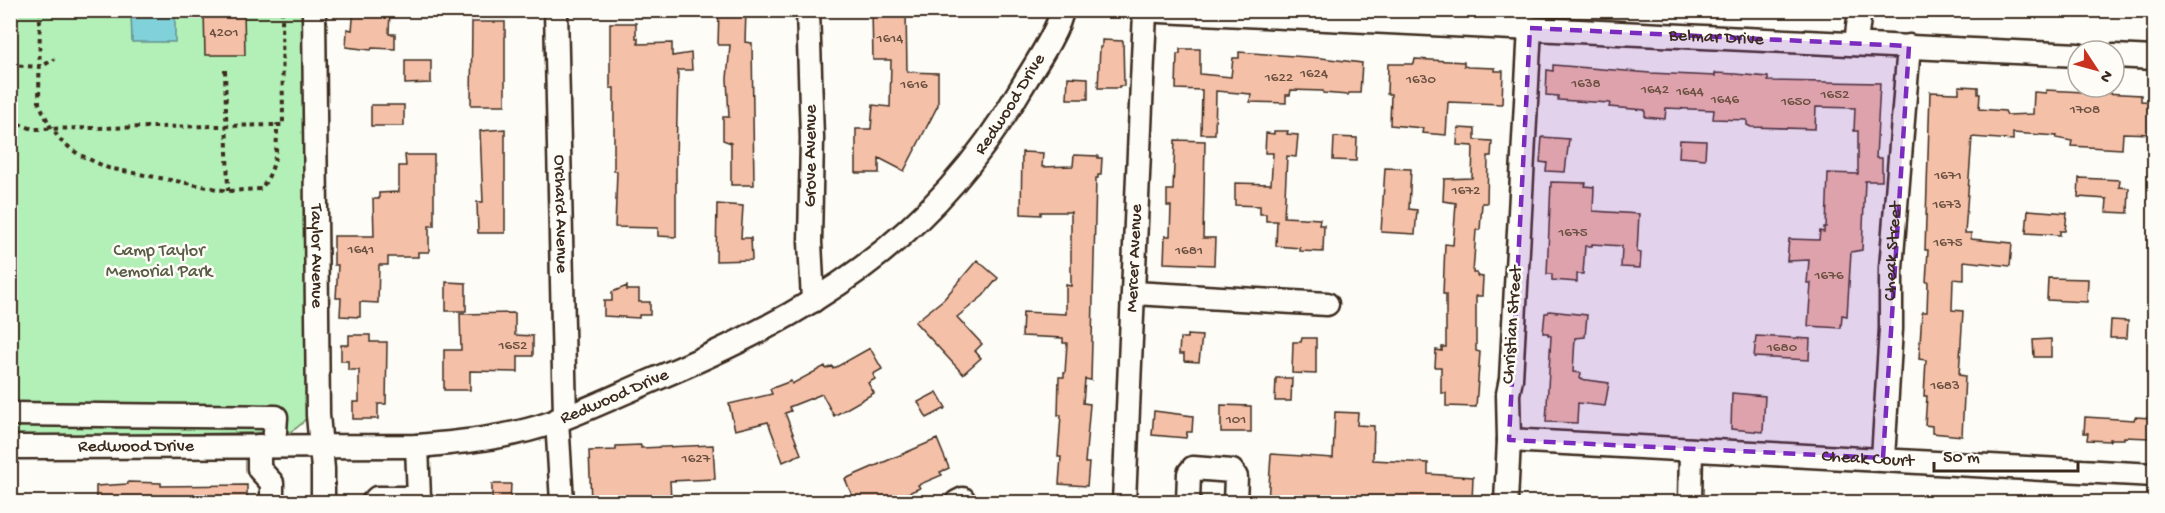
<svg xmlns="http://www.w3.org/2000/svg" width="2165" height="513" viewBox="0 0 2165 513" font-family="'Gochi Hand',sans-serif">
<rect width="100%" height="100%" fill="#fdfcf7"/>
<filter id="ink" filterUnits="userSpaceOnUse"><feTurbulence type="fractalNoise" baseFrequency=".0167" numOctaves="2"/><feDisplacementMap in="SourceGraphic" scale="12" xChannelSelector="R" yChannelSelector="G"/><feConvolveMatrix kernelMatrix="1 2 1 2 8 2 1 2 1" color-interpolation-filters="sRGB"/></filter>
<g filter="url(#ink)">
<!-- green -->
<path fill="#b2f0b7" stroke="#768d6a" stroke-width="1.5" d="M10 11H304L309 412C305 422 299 427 290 432L11 437Z"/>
<!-- water -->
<path fill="#80d1d9" stroke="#648e8e" stroke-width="1.5" d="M131 11H175V42H132Z"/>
<!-- building -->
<path fill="#f5c0a8" stroke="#3b2a1e" stroke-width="1.5" d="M204 10H244L245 55H205Z
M354 10H390L389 34H395V49L372 48 371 50 346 47 347 29 352 30Z
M719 10H746L745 42 752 43 754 185H731V143L723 140V117H729L727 79 730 45H718Z
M872 10H906L907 72 938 73V105L904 171 879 158V173H856V129H871L873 105 890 107 891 60H873Z
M472 22H505V105H471Z
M610 23H636V38H638V44L672 43V56L691 53 692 70H678L676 159V237L658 236V228L615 227 617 171H614V88H610Z
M1102 40 1123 41 1124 86H1119V88H1098L1100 47H1102Z
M1180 49H1200V74L1231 77 1233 58H1239V52L1321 58 1362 63 1360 93H1349L1348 95 1323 93V91L1291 90 1290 95H1286V103L1250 102 1251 94 1216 91 1215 134H1201L1202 90 1176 89 1177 54H1180Z
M1415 59 1464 62V66L1468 67 1495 68V71H1503L1502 104 1448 102 1446 135 1422 133 1423 128 1390 125 1391 94H1387L1388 64H1414Z
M405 60H431V83L405 84Z
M1553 65 1650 73 1715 76V73L1735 74 1768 77V81L1880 83 1876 158H1882V181H1865L1862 250 1851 252 1847 316 1842 315 1841 328 1808 326 1811 283H1807L1809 260 1787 261 1789 239 1819 240 1820 231 1824 232V227H1826L1828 173 1858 174V131H1854L1855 108 1816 107 1815 129 1751 127 1747 125V120L1713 119 1714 110 1666 108 1665 119 1645 117V110L1609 107 1610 103 1558 100V96L1546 95 1547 70 1553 71Z
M1068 77 1088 78V99H1067Z
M1959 86 1978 87V94H1980L1979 109 2005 111 2007 115 2033 114 2034 92 2046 93V90L2141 95V101L2154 102V134L2123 133 2122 149 2071 146 2072 141 2056 138 2057 136 2013 133V140L1972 137 1965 233H1971V239L2012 243 2010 266 1964 261V280L1953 279 1952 310 1963 311 1959 375 1965 376 1962 436 1932 433V426L1925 425 1927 396H1924L1926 360 1919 359 1922 312H1927L1928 282H1926L1928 250H1925L1930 92 1955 93H1959Z
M371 105H404V126H371Z
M1458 128 1475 129V140L1492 141 1491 156H1488L1487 203H1482L1480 230H1476L1473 273H1477V276L1483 277 1482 296H1476V351L1480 352 1476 407 1446 406V393H1441V367H1435L1436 350 1442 351V347H1446V294H1443L1445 244 1453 245 1456 203 1443 201 1444 179 1472 178 1473 146 1457 145Z
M505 129V233H478L477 202H483L480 131Z
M1274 131H1288L1287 134 1298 135 1296 157 1287 156 1284 217 1320 219 1319 225H1324L1323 252 1300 251V248L1276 246 1277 221H1266V214H1260V206L1235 205V183L1271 184 1273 153H1265L1266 133 1274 134Z
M1334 137 1357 138 1356 161 1333 160Z
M1542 137 1569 139 1565 172 1546 171 1547 163 1540 162Z
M1175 140 1205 141 1203 238H1215L1214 265 1164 263 1165 236H1170L1171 206H1167V190H1173Z
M1680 140 1706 141 1705 159 1679 157Z
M1022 152 1043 153 1042 167 1073 166 1074 155 1098 156V158H1102L1101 175H1098V178H1096L1091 380 1085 379 1083 403 1090 404 1085 463H1089L1087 486 1059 484 1061 457H1058L1061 415H1058L1059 377H1064V373H1065L1067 343H1063V338L1022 336 1023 312 1066 314V285L1071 286V212H1041V215L1021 214Z
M405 155H434V226H429V252H418V257H388V265H379L378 303 360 302V317L340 316 341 298H336L338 265H334V236H374L373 199H379V193L399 192V166H406Z
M1385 168 1411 169 1409 209 1417 210 1415 234 1381 232Z
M2079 178 2120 180 2119 187 2129 188 2128 213 2106 212 2107 199 2078 197Z
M1551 182 1586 183 1585 186 1594 187 1593 211 1639 214 1637 252 1641 253 1640 268 1621 267 1622 246 1592 244V246H1585L1583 274H1577V282L1552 280V274H1547Z
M717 204 743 206 741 238H751L752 260 716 261Z
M2028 210 2067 213 2065 231H2060V235L2026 233Z
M977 260 998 278 983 296 957 317 982 344 975 351 981 358 963 374 915 322 944 299Z
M2048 278 2088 279 2087 302 2047 300Z
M446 282 466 283V311H446Z
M627 286V290H639V302H650V315H639V318L604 316V301H612V292Z
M1549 311 1587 315 1585 337 1575 338 1573 372 1581 373 1580 379 1609 383 1605 406 1578 403 1577 423 1546 422 1551 336 1548 335V333H1543L1545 313H1548Z
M515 313V335L533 336V356H518V372L470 371V390H444V350H461L460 314Z
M2111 320 2128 321 2127 338H2110Z
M349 335H370V342H387L386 404H378V419H353V402H359V370H348V361H341V345H349Z
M1187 335 1202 336 1199 362 1184 361V354H1179L1180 338H1187Z
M1756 336 1810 339 1809 360 1754 357Z
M1302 338H1316V374L1292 373 1293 342H1301Z
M2051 339V357H2034L2033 340Z
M870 348 882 369 873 374 875 379 868 383 874 393 834 416 822 394 789 407 791 411 785 413 801 454 783 462 768 422 735 430 729 404 772 394 770 389 791 381 792 384 825 366 826 369 832 366 833 369Z
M1276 378H1292L1291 401H1275Z
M937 392 946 408 927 418 918 402Z
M1732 393 1765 396 1763 432 1731 429Z
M1221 405 1251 406V432H1221Z
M1154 411 1193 416 1192 432H1187L1186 438 1152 435Z
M1335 412 1358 413 1357 425 1374 426 1373 460 1428 463V474L1473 477 1472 502H1268L1271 454 1333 458Z
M2085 417 2134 420 2135 417 2151 418 2150 438 2124 437V439H2110V441L2087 440 2088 433H2084Z
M937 439 949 468 940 472 942 475 918 485 920 488 892 500 890 497 877 502H855L845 479Z
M641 445V448L713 445 715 479 670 481 671 500 644 502H591L589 451 616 450V446Z
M128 482 161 483V486L247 485V502H96V486L128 484Z
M492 484H511L510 502H492Z"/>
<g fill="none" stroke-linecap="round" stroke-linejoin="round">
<defs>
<g id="minor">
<path id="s1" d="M314 10 318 415 323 469V502"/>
<path id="s2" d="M556 10 565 417"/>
<path d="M808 10 812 138 810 242 813 301"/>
<path id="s3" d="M1139 10 2078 55"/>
<path id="s4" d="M1530 28 1511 379 1508 394 1509 440C1724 452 1939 462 2154 475"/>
<path d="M1856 43 1860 10"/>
<path d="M2114 56 2154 58"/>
<path d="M1134 293 1327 304"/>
<path d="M10 414 276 417 274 446"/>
<path d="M557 420 562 502"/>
<path d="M259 446V469L272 483V502"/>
<path id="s5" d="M10 447 417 446C462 442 508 438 551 423 585 411 618 395 651 381 809 315 932 242 1020 90 1031 71 1059 31 1062 10"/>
<path id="s6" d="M1883 458 1891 329V268L1909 46"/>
<path d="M373 502 377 498H419L417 446"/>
<path d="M957 502 963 499"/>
<path id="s7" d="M1124 502 1145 12"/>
<path d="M1188 502 1189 473 1193 468 1232 471 1236 477 1235 502"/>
<path d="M1506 502 1509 440"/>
<path d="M1690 502 1691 450"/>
</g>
</defs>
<!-- minor casing -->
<use href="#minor" stroke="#3b2a1e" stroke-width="27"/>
<!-- path -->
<path stroke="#3b2a1e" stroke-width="4" stroke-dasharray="4.5 4.5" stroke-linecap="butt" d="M40 10 39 103 50 126 61 141 78 154 108 168 228 191 261 189C276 168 277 151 277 125H283L282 10
M10 65 40 67 55 59
M225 70 228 191
M10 121 33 129 277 125"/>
<!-- minor -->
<use href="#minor" stroke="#fdfcf7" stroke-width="22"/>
</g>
</g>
<!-- marked area -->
<path fill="#7b2cbf" fill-opacity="0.2" stroke="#7b2cbf" stroke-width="4.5" stroke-dasharray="12 8" stroke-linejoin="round" d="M1530 28 1909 46 1883 458 1509 440Z"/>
<g text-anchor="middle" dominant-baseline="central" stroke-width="5" stroke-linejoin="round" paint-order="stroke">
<!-- number labels -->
<g font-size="15" fill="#6a5040">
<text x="224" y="33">4201</text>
<text x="890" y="39">1614</text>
<text x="1314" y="74">1624</text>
<text x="1279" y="78">1622</text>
<text x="1421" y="80">1630</text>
<text x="1586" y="84">1638</text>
<text x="914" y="85">1616</text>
<text x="1655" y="90">1642</text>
<text x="1690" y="92">1644</text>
<text x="1835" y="95">1652</text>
<text x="1725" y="100">1646</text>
<text x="1796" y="102">1650</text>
<text x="2085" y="110">1708</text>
<text x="1948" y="176">1671</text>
<text x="1466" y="191">1672</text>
<text x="1947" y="205">1673</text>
<text x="1573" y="233">1675</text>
<text x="1948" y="243">1675</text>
<text x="361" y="250">1641</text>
<text x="1189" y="251">1681</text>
<text x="1829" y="276">1676</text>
<text x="513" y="346">1652</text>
<text x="1782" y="348">1680</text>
<text x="1945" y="386">1683</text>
<text x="1236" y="420">101</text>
<text x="696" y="459">1627</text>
</g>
<!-- street labels -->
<g font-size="18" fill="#3b2a1e" stroke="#fdfcf7">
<text stroke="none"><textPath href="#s3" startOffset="578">Belmar Drive</textPath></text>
<text stroke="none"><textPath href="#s5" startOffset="1114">Redwood Drive</textPath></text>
<text transform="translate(811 156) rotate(-90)">Grove Avenue</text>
<text stroke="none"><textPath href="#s2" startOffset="204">Orchard Avenue</textPath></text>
<text stroke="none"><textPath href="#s6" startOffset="207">Cheak Street</textPath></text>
<text stroke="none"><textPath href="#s1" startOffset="246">Taylor Avenue</textPath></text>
<text stroke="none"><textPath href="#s7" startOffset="244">Mercer Avenue</textPath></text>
<text transform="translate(1513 325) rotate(-86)">Christian Street</text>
<text stroke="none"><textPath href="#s5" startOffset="612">Redwood Drive</textPath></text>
<text stroke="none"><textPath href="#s5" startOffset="126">Redwood Drive</textPath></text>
<text stroke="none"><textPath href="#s4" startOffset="772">Cheak Court</textPath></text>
</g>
<!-- park labels -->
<g font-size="18" fill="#595c44" stroke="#fdfcf7">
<text x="159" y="251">Camp Taylor<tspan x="159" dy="21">Memorial Park</tspan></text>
</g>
</g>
<!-- margin -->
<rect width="2165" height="513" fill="none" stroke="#fdfcf7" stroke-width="36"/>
<rect x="18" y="18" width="2129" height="477" fill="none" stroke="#3b2a1e" stroke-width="2" filter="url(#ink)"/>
<!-- north arrow -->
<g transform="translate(2096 69) rotate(126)"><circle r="28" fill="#fdfcf7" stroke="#afa8a0" stroke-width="1.5"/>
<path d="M0-4.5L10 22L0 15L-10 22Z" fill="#c8321e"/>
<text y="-9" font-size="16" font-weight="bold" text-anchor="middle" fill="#3b2a1e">N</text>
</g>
<!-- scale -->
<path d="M1934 462v9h144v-9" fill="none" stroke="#3b2a1e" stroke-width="3"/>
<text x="1943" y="462" font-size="18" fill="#3b2a1e" stroke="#fdfcf7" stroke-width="4.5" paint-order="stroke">50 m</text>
</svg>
